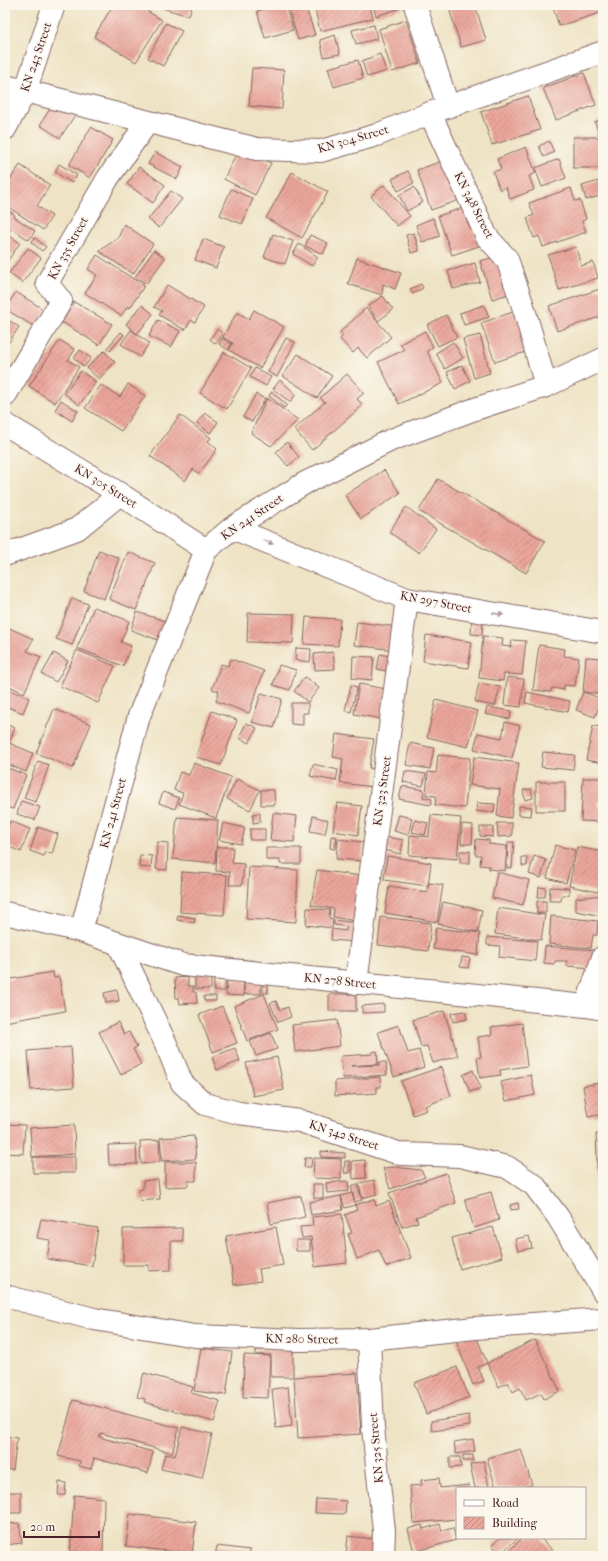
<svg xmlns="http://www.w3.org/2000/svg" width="608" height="1561" viewBox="0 0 608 1561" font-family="'IM FELL French Canon',serif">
<defs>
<pattern id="building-hatch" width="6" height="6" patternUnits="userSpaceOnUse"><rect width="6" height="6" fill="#eba69b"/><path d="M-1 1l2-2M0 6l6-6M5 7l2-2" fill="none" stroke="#c0877f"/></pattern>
</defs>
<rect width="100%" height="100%" fill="#fbf7ec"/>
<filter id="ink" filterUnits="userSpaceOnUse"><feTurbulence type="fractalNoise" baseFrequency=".025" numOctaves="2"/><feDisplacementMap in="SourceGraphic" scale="8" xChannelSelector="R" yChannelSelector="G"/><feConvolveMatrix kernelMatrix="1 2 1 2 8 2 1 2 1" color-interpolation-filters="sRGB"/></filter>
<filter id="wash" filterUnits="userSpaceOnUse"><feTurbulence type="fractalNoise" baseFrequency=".012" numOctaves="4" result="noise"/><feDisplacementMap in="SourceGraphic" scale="16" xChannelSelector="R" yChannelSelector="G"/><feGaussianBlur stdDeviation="0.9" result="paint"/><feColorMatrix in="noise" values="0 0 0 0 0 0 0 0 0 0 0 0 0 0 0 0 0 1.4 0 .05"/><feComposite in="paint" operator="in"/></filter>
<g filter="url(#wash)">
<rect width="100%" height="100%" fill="#eee3c4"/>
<g id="blocks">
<!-- building -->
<path fill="url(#building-hatch)" d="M113 5H137L162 20 136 62 94 37Z
M159 5H192L189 16 159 7Z
M268 5H285L293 30 265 38 257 11 268 8Z
M287 5H305L315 35 298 40Z
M314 5H370L373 18 320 31Z
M373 5H400L401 8 376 16Z
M448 5H475L486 40 461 47Z
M559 5H602L603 12 559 26 553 7Z
M406 20 420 63 392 72 379 29Z
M166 23 182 31 163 66 148 58Z
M374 25 377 39 356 44 352 30Z
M335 35 340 54 324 57 320 40Z
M380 54 386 71 367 77 362 61Z
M358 60 363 78 334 87 328 68Z
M252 68 284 70 282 109 249 106Z
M584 73 596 105 556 120 543 88Z
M528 96 540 130 492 145 481 112Z
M54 102 75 115 60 138 40 125Z
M603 119V133L599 135 595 122Z
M91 127 113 140 90 178 69 165Z
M573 137H600V168H573Z
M549 141 554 152 544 157 539 146Z
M526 147 536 173 529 176 534 190 510 199 506 187 500 190 493 172 501 169 497 159Z
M239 148 271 163 255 195 224 179Z
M155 152 183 167 177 179 148 164Z
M448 159 462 199 431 210 417 170Z
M559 159 566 178 542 187 535 168Z
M59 164 77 175 72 183 55 172Z
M20 165 50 185 37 206 52 216 43 230 5 205V187Z
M139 167 165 185 153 203 127 184Z
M408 171 414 183 398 191 392 179Z
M292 172 328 192 302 238 266 218Z
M602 180 603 195 586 200 582 186Z
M384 185 410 216 397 226 371 196Z
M414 187 423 202 407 211 399 195Z
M571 188 575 201 580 200 586 219 582 221 586 232 543 247 539 236 534 238 527 218 534 215 529 203Z
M231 189 253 199 242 224 220 215Z
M171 191 182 199 159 228 148 219Z
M466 207 479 246 452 255 438 216Z
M5 208 15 215 14 217 35 231 29 240 11 228 7 234 20 243 6 263Z
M433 218 440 236 422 242 416 225Z
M124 224 153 244 133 274 99 251 118 238Z
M414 233 419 251 411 253 406 235Z
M273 234 293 241 285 264 264 257Z
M310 235 328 243 323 254 305 246Z
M35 238 46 247 42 251 31 242Z
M203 239 224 247 216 268 195 260Z
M299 244 318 257 312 266 293 254Z
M576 247 581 266 593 262 598 278 559 290 548 255Z
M28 248 41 258 22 283 9 273Z
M154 250 165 258 146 284 135 277Z
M97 255 144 286 130 308 128 306 121 316 85 293 97 275 88 269Z
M498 256 509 294 492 299 480 261Z
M357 258 401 273 395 289 383 284 382 295 348 284Z
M475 263 480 282 453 289 448 271Z
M421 284 423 288 413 294 410 289Z
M167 285 204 307 195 322 191 320 185 330 159 315 162 311 154 307Z
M603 288V316L557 331 549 306Z
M16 292 46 311 35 327 5 309Z
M383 296 393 310 378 321 368 306Z
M74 302 112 324 99 345 62 322Z
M142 305 153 314 137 334 126 324Z
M484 305 489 317 464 325 460 313Z
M366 308 391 337 367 358 358 348 353 353 340 339 343 336 340 332Z
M254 310 284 327 260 368 229 350 233 343 223 337 237 312 249 319Z
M519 310 532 350 495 362 481 323Z
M446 315 457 337 438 346 427 325Z
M5 318 19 327 5 348Z
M158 320 180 331 171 347 149 336Z
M217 329 223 334 216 344 210 339Z
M131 330 149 343 140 357 121 344Z
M425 331 433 347 427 351 443 383 399 404 378 362 404 350 400 344Z
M121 332 124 335 110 351 107 348Z
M480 335 490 373 474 378 463 339Z
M222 338 232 344 228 350 219 344Z
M286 338 295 342 277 377 268 372Z
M60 340 75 350 68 360 79 367 55 403 29 386Z
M453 342 463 358 445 369 436 353Z
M80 350 91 358 84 367 74 358Z
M104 351 115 362 99 379 87 368Z
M224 352 251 368 227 409 200 393Z
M298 354 332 376 317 398 283 376Z
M462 365 470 381 455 389 447 372Z
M255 368 271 377 266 386 250 377Z
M81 371 96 382 79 405 64 393Z
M347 374 364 393 357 399 363 405 312 450 294 429 325 402 320 398Z
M280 380 296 394 290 402 273 389Z
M128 384 145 396 121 431 85 408 101 385 120 397Z
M272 392 287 405 284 408 269 396Z
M256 394 265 399 252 422 243 417Z
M267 398 298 420 271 446 251 433Z
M61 400 78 411 72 421 55 410Z
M205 413 218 422 210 433 197 423Z
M180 415 211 438 208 441 217 449 199 474 193 469 185 481 150 456Z
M287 442 299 457 288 466 276 452Z
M384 470 400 493 361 519 345 495Z
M438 479 545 541 526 573 419 511Z
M406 507 436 529 419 553 389 532Z
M99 550 119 558 104 599 84 591Z
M128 552 155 563 136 610 109 599Z
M72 598 88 604 72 645 56 639Z
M94 607 129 621 121 642 131 646 123 666 77 648Z
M137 612 165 621 158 640 131 630Z
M248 613 294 614 293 643 247 642Z
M306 617 340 619 338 646 304 644Z
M472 619H483L482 635 471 634Z
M357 622 399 627 395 650 354 645Z
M5 626 33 639 27 651 41 657 24 693 5 684Z
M426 635 472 642 468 668 423 661Z
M483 636 503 638 502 646 511 647 512 640 526 641 522 675 504 674 503 681 479 678Z
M539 645 565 649 564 656 579 658 575 686 564 685V690L552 688 551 692 533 690Z
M296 648 311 649 310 662 295 660Z
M77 650 115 666 98 703 60 686Z
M333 652 335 669 315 670 314 654Z
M54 653 68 661 56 682 42 674Z
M380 654 394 657 391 672 377 669Z
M353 656 374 657 372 680 352 678Z
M586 657 603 658V694L583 692Z
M231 659 264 671 249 713 216 701 219 691 212 689 221 664 228 666Z
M279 665 296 670 290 690 273 685Z
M305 677 319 688 308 702 294 691Z
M507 677 524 679 521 707 504 705Z
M479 683 500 687 495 706 475 702Z
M359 684 386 689 381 719 354 714Z
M351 685 357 687 351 712 345 710Z
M5 688 29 698 23 713 5 706Z
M527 692 570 701 568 712 525 703Z
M583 692 602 699 595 717 576 710Z
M261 693 282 699 274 728 252 722Z
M436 700 478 711 468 747 427 737Z
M291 703H308V713H303V725L291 724Z
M487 707 511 711 510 719 485 714Z
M54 709 91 724 73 768 36 753Z
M212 711 237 720 221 765 196 757Z
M505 722 520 726 512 758 474 749 478 733 502 738Z
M246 723 257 728 249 743 239 738Z
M5 724 15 728 9 743 33 753 26 772 5 763Z
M593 726 603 727V763L586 760Z
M336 734 374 739 369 768 376 769 374 787 340 783 343 759 333 757Z
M410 743 434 748 430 769 406 765Z
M543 752 575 755 573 770 541 767Z
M438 755 470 758 465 808 435 805 436 796 426 795 428 772 436 773Z
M474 757 519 763 511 818 497 816 500 789 470 785Z
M38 761 49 765 36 802 24 798Z
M194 763 231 777 216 818 179 804 183 793 174 790 180 772 189 775Z
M313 764 338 770 336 781 310 776Z
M5 767 26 775 13 809 5 807Z
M405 771 426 774 423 786 403 782Z
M583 778H603V800L599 799V808H603V822L581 821Z
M237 779 260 790 250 810 227 799Z
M536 782H565V811H536Z
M402 786 424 790 423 797 432 799 431 805 399 799Z
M531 789 533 798 525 800 523 790Z
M261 790H274L275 805H261Z
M163 792 179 798 175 809 159 803Z
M21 801 40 807 35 820 17 814Z
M337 803 362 806 358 835 333 831Z
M477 803 495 804 494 813 476 811Z
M519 806 532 807 531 816 519 815Z
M260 813V822L253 823V814Z
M273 813 297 816 294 842 270 840Z
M399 815 412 818 408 835 394 831Z
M431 815 461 818 457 859 409 855 410 835 429 837Z
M313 816 328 820 325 834 310 831Z
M177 817 218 820 215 863 173 859Z
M415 820 428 823 425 835 412 832Z
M10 821 30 829 21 852 5 845V835Z
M223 823 245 828 241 844 219 840Z
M497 823H512V836L498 837Z
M462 824 473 825 472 844H461Z
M38 827 58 834 52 854 45 852 44 856 30 851Z
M480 827H493V837L480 836Z
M250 829H265V840H250Z
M331 836 337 837 335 849 330 848Z
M387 837 403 840 401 854 384 850Z
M338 839 363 842 362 861 336 859Z
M476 839 489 840V844L507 846 505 871 489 869V866L480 865 481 855H475Z
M157 842 168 843 167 870 156 869Z
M508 842H514L512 868H507Z
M555 845 575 850 566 883 547 878Z
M217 847H233L232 863 244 864 242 885H229L230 872 216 871Z
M577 847 603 852V875H601L598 892 569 886Z
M266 848H301V864H280V860H266Z
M460 851H470V863H460Z
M140 855 152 856 151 868 139 867Z
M387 856 431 863 428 886 384 880Z
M534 856 546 860 541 878 529 874Z
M522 857H527V866H522Z
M249 867 298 870 296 922 246 919Z
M317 870 368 877 361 922 333 917 334 909 311 905Z
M182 872 227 875 224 915 180 912Z
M497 872 529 880 523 905 492 898Z
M429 883 443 885 437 922 385 913 389 886 427 892Z
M539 887 546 888 545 897H538Z
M550 887 569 888V895H562L561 901H549Z
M603 895 602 916 576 911V898Z
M537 901H546V913H537Z
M443 902 482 910 478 932 438 924Z
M307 908 330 910 329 918 333 919 332 928 306 925Z
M498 908 545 915 541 940 495 934Z
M178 915 195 918 194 923 177 920Z
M551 916 598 921 597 935H593L591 948 549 944Z
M381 917 431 923 428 951 378 945Z
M334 920 357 923 355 942 331 940 332 929 346 931 347 927 334 925Z
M436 928 480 933 478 955 433 949Z
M487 937 537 941 535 961 499 957 500 946 487 945Z
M545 946 594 950 593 968 567 966V961H555L554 964 544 963Z
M462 957 470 958 468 968 460 967Z
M53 972 54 978 59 977 65 1011 5 1022V980Z
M195 973H211V989H195Z
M188 977V986H193V992H196L197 1003 180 1004 179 998H176L175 978Z
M214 977H225V991H214Z
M227 979 244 980V996L226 995Z
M244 982H261V994H244Z
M263 982H268V993H263Z
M117 990 119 1001 106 1003 104 993Z
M264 994 278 1029 247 1041 234 1006Z
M329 994H356V1011H329Z
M204 996H216V1001H204Z
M276 1001 280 1010 288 1007 291 1017 278 1022 270 1003Z
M384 1004V1012L362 1013V1006Z
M222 1006 237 1043 213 1052 199 1015Z
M444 1011 458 1056 433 1063 427 1046 421 1047 413 1020Z
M465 1011 467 1019 453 1022 451 1013Z
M337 1020 340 1046 295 1052 292 1025Z
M118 1022 124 1034 129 1032 137 1047 133 1049 141 1064 121 1075 99 1032Z
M522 1023 527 1066 500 1070 501 1075 480 1078 477 1058 481 1057 478 1037 492 1035 491 1027Z
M399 1025 408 1053 419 1050 424 1067 394 1077 378 1032Z
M271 1033 277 1049 256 1056 250 1041Z
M71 1047 74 1087 31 1090 28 1051Z
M235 1048 240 1061 217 1070 212 1057Z
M377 1051 378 1064 351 1066 379 1065V1062H386L387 1075 343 1078 341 1056 372 1054V1052Z
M277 1057 284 1090 253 1096 246 1063Z
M441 1067 451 1096 425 1106 427 1110 413 1115 401 1081Z
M473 1070 481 1088 470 1092 463 1075Z
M531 1075 535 1095 506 1101 501 1082Z
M380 1077 381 1087H377V1093L335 1096V1081Z
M603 1082V1114L588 1117 583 1086Z
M5 1124 25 1125 23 1154 5 1153Z
M74 1125 75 1154 32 1157 30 1128Z
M596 1134H603V1186H598Z
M194 1136 196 1159 162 1161 160 1138Z
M159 1140 160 1162 141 1164 140 1141Z
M136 1144 137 1164 109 1165 108 1145Z
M321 1151 345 1153V1158L321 1157Z
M33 1157H75V1173H33Z
M305 1158H312L311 1167H304Z
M314 1158 341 1159V1179L313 1178Z
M365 1160 366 1178 353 1179 352 1161Z
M345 1161H350V1173H344Z
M165 1162H196V1181H188V1186L165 1187Z
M395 1167 421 1170 425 1177 390 1189 383 1168Z
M446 1173 456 1203 416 1217 418 1222 402 1227 389 1193Z
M158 1179 160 1199 140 1201 139 1190 143 1189V1181Z
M374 1180 377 1194 362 1198 359 1183Z
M348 1181 349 1191 327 1193 326 1183Z
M313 1184H323V1198H314Z
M357 1184 362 1200 355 1202 351 1186Z
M491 1192 499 1220 474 1228 465 1199Z
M352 1193 355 1205 345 1208 341 1196Z
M301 1196 305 1217 271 1224 267 1203Z
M341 1196 343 1210 311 1215 309 1202Z
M374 1199 376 1206 389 1201 411 1258 386 1267 379 1250 357 1259 348 1234 352 1233 345 1215 357 1210 355 1205Z
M518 1203 519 1209 511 1210 510 1205Z
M342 1214 347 1263 315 1267 311 1237 302 1238 300 1227 313 1226 312 1217Z
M41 1219 98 1228 92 1266 47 1259 50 1240 37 1238Z
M276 1227 283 1265 259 1269 261 1281 234 1285 226 1236Z
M493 1227 502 1257 460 1269 452 1238Z
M182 1228 183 1241H171V1270L149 1271V1265H123V1229Z
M529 1236 532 1248 518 1251 515 1239Z
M296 1240H310V1251H296Z
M475 1333 487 1363 478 1367 484 1381 473 1385 456 1341Z
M535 1340 560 1391 544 1399 541 1393 526 1400 520 1388 513 1392 508 1382 499 1387 487 1363Z
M201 1348 232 1352 226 1395 194 1391Z
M256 1350H293V1377H271V1355H256Z
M244 1355 270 1356 268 1398 243 1397Z
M457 1367 469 1397 426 1414 414 1383Z
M144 1373 193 1387 191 1393 220 1401 214 1422 144 1402 145 1399 137 1397Z
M357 1373 361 1434 298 1438 294 1377Z
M288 1387 292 1426 276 1428 272 1389Z
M73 1400 179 1428 172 1453 101 1433 99 1437 153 1452 148 1473 94 1458 91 1469 79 1466 80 1461 58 1456Z
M469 1415 470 1426 432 1431 431 1421Z
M182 1427 212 1434 202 1478 161 1469 165 1454 175 1456Z
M5 1436 17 1438 13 1470 5 1469Z
M473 1439 475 1451 456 1454 454 1442Z
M521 1449 532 1485 520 1488H496L487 1458Z
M463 1455H473V1461H463Z
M450 1457H460L461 1467 450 1468Z
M484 1461 489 1488H475L470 1464Z
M439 1478 440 1488 469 1485V1488H457V1519L413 1523 410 1486 422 1485 421 1480Z
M59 1482 66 1483 65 1495H58Z
M5 1492H21V1513H5Z
M74 1495 104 1498 103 1556H70Z
M316 1499 346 1501 345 1514 315 1513Z
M130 1514 196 1522 192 1554 126 1546Z
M19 1523 22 1543 5 1545V1524Z
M440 1524 442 1531 453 1528 456 1540 414 1552 408 1529 422 1525 423 1529Z
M348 1536 382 1540 380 1556H346Z
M500 1538H518L500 1554 492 1545Z
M522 1538H540L559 1556H504Z
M217 1546 250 1550 249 1556H215Z"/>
</g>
</g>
<g filter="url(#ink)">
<use href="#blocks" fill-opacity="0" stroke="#836461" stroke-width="1"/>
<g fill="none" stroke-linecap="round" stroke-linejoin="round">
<defs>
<path id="street" d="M415 5 448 106
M5 86 257 149 321 151 377 135 430 113 603 52
M430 113 487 237 507 259 524 309 546 386
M5 129 25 92 54 5
M5 396 61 301 47 283 108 178 147 123
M5 424 120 494 206 550
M232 528 407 599 603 632
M5 555 77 529 120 494
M5 913 81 931 183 965 586 1006 603 1009
M81 931 139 716 206 550 232 528 305 483 391 440 475 409 546 386 603 359
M119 945 166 1044 182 1083 205 1104 239 1113 300 1121 401 1154 460 1156 507 1167 534 1185 558 1217 603 1291
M356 983 407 599
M586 1006 603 957
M5 1296 94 1319 195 1336 299 1340 369 1339 475 1328 603 1319
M369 1339 373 1428 384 1531 383 1556"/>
</defs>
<!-- street casing -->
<use href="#street" stroke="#836461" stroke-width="24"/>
<!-- street -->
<use href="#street" stroke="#fff" stroke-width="22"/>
</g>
<!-- one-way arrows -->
<defs><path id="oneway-solid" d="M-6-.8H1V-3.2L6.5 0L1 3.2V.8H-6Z"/></defs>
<g fill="#ae9aa0">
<use href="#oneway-solid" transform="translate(268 542) rotate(22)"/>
<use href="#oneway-solid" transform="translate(498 614) rotate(9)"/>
</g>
</g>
<g text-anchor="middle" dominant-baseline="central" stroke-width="3" stroke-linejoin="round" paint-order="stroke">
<!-- street labels -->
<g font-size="12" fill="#4a1f2b" stroke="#fbf7ec">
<text transform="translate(36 57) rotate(-71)">KN 243 Street</text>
<text transform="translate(353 139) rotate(-16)">KN 304 Street</text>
<text transform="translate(474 205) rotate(63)">KN 348 Street</text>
<text transform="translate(68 248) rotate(-61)">KN 335 Street</text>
<text transform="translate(106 486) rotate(32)">KN 305 Street</text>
<text transform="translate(252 517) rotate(-34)">KN 241 Street</text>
<text transform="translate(436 602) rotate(11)">KN 297 Street</text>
<text transform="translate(382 791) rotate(-82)">KN 323 Street</text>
<text transform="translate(113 813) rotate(-75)">KN 241 Street</text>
<text transform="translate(340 981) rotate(6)">KN 278 Street</text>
<text transform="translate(344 1135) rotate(18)">KN 342 Street</text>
<text transform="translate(302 1339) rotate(1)">KN 280 Street</text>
<text transform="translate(376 1448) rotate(-95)">KN 325 Street</text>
</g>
</g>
<!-- margin -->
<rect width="608" height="1561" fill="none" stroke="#fbf7ec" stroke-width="20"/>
<!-- legend -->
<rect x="456" y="1487" width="130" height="52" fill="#fbf7ec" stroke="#b4a19f"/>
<rect x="464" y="1500" width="20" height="6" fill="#ffffff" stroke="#b4a19f"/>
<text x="492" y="1507" font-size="12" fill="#4a1f2b">Road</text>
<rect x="464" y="1517" width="20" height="12" fill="url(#building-hatch)" stroke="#b4a19f"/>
<text x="492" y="1527" font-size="12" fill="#4a1f2b">Building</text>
<!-- scale -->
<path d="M24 1531v6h75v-6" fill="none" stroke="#4a1f2b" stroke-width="2"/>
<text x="30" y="1531" font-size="12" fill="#4a1f2b" stroke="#fbf7ec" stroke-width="3" paint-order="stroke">20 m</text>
</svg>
